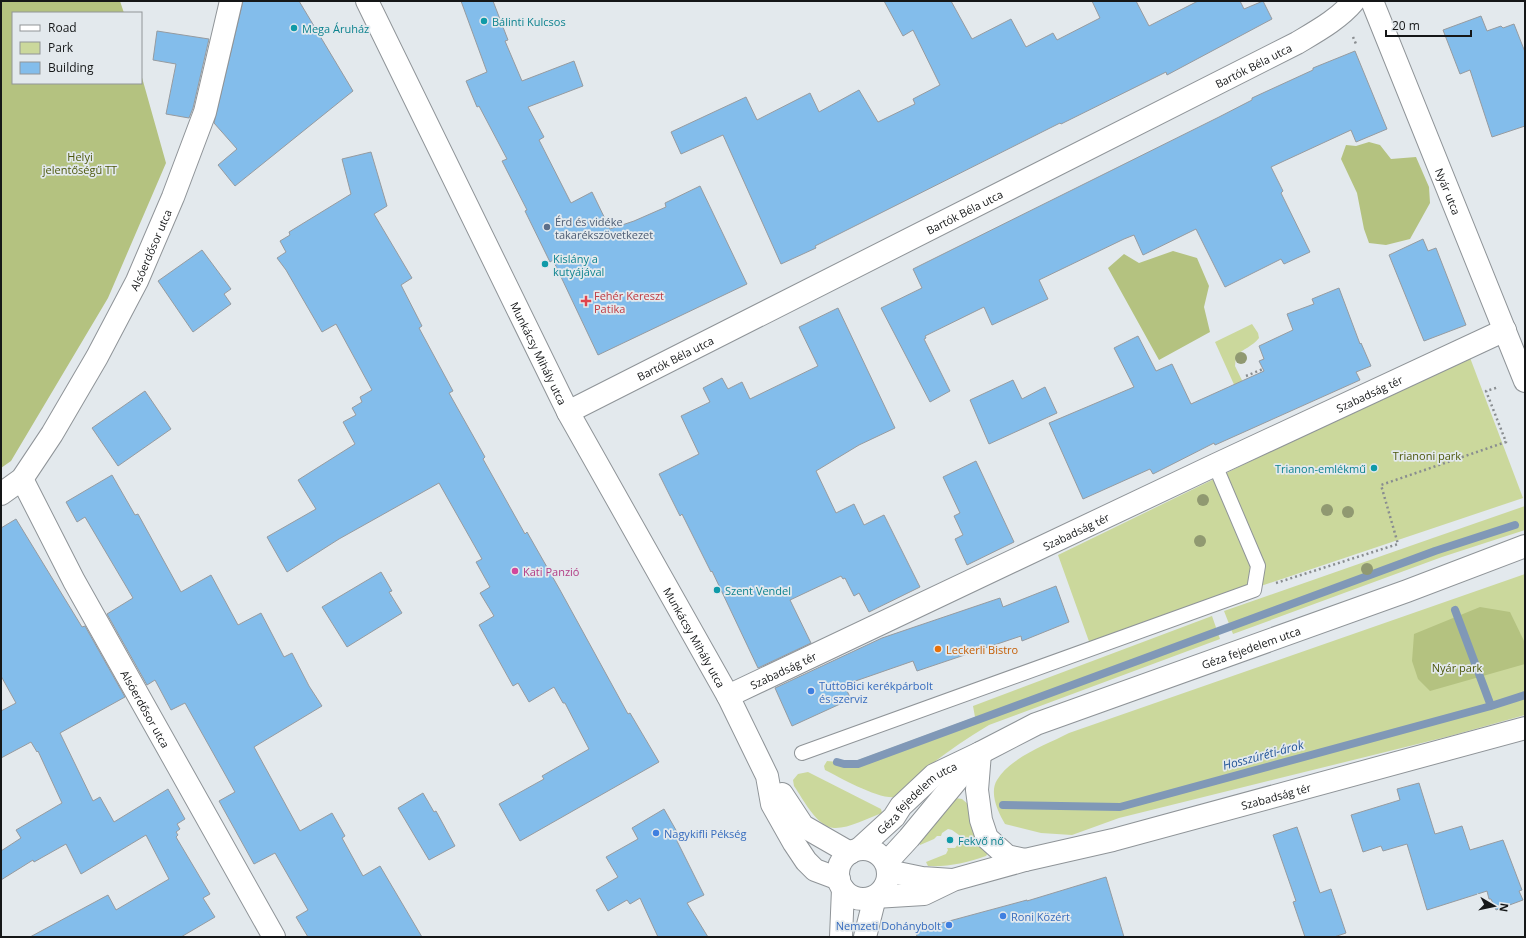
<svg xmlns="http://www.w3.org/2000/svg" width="1526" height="938" viewBox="0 0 1526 938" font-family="'Open Sans',sans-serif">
<rect width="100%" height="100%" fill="#e3e9ed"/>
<!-- green -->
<path fill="#cbd89c" d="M1252 324 1258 333 1259 338C1253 346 1243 349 1236 356L1235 366 1261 419 1253 427 1215 342Z
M1469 355 1523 498 1225 598 1091 647 1058 555Z
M1525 506V530L1442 557 1233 634 1224 611 1410 546Z
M1525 574V715L1450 736 1119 818 1072 835 1041 833 1005 824C998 812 989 793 997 780 1011 757 1046 745 1069 733Z
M1212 616 1220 639 989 725C964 740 941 756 919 774 910 781 908 795 896 797 879 800 841 778 825 770L824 766 827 761 850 763 975 717 973 706Z
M808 772 881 809 882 813C869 818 847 829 834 828 817 827 803 799 794 786L793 780 798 774Z
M955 798 962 799 969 805 988 853 986 856C966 863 948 867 928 866L926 862 946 854 948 850 947 848H955L959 843V835L952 830 948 829 942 833 941 836H937L934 839 920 845 919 839Z"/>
<!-- forest -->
<path fill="#b4c280" d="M1 1H120L124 13H13V83H141V74L166 163 108 298 11 461 1 468Z
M1369 142 1380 145 1391 159 1416 157 1429 187 1430 203 1410 239 1386 245 1369 243 1364 229 1357 193 1341 159 1346 145 1356 146Z
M1173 251 1197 258 1209 286 1204 307 1210 332 1159 360 1108 268 1124 254 1139 263Z
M1480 607 1510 612 1525 643V664L1430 691 1418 679 1412 661 1414 634Z"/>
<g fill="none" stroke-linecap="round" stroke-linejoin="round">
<!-- stream -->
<path stroke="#8098b7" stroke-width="8" d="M1455 610 1491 706
M837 762 844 764H858L1435 551 1515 525
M1003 805 1120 807 1491 706 1525 695"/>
</g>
<!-- building -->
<path fill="#83bdeb" stroke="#969ba0" d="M243 1H299L353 91 235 186 218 165 237 149 214 123Z
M461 1H493L508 40 505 41 522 81 574 61 583 86 528 107 544 137 539 140 571 203 592 192 610 229 634 221 666 207 665 203 700 186 747 284 598 355 553 260 550 262 525 211 527 210 502 161 507 159 479 106 477 107 466 81 487 72Z
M884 1H951L972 39 1011 19 1026 47 1053 33 1057 40 1100 18 1092 1H1136L1149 26 1198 1H1240L1244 9 1263 1 1272 19 1167 75 1166 72 1061 124 1060 123 815 246 816 248 781 264 723 135 681 154 671 132 746 97 757 120 810 93 819 112 859 90 878 122 915 104 913 99 940 85 913 30 903 36Z
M1481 16 1487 31 1501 26 1503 28 1514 24 1525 52V126L1492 137 1470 70 1460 74 1443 30Z
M157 31 209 39 193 108 189 118 166 114 176 64 153 60Z
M1355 51 1387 129 1356 142 1351 130 1271 167 1283 191 1281 193 1310 252 1284 264 1281 259 1225 287 1196 229 1143 255 1134 235 1124 239 1039 280 1048 299 992 325 984 307 925 336 926 338 924 339 950 391 930 402 881 308 922 288 913 269 1219 117 1252 100V98L1313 70V68Z
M371 152 387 206 374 214 412 278 401 285 422 326 419 328 453 391 449 393 485 457 483 459 525 534 527 532 560 590 628 714 630 713 659 762 520 841 499 804 544 779 542 776 589 749 565 703H563L554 687 529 702 518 683 513 686 479 625 494 616 480 593 490 587 476 562 482 559 439 483 339 539 287 572 267 537 316 509 298 480 355 444 343 422 356 415 352 408 362 402 360 397 372 390 336 324 322 332 286 270 277 258 286 252 280 241 290 235 289 232 351 194 342 159Z
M1423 239 1428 251 1436 248 1466 325 1424 341 1389 255Z
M202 250 231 289 224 294 231 304 193 332 158 281Z
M1339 288 1360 344 1361 343 1371 366 1356 372 1360 380 1215 445 1214 443 1153 474 1150 469 1083 499 1049 423 1134 387 1114 348 1138 336 1156 371 1172 364 1191 404 1264 371 1259 361 1264 359 1259 346 1293 330 1287 314 1314 304 1312 299Z
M838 308 895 428 859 445 816 471 836 513 854 504 864 525 884 515 920 587 869 612 859 593 854 596 845 578 843 579 841 576 790 600 811 643 758 668 712 571 711 572 682 514 680 516 659 474 699 454 681 416 710 402 703 388 722 378 728 389 742 382 750 399 818 366 799 327Z
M1013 380 1022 399 1045 387 1057 413 989 444 970 400Z
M145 391 171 429 118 466 92 428Z
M976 461 1014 542 967 565 955 539 963 535 954 516 960 513 943 477Z
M112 475 135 515 138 514 181 592 211 575 238 625 261 613 284 657 292 653 309 686 322 706 254 747 300 831 332 813 345 836 342 838 363 876 380 866 422 937H308L296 917 308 910 275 853 254 864 219 801 235 792 185 703 171 710 155 680 147 685 107 614 133 598 85 517 77 522 66 502Z
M16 519 82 627 85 626 125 697 60 733 93 801 100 797 114 822 168 789 185 819 177 824 180 829 176 832 178 835 176 837 210 894 203 898 215 917 181 937H30L108 895 116 910 169 879 146 835 81 874 66 844 34 862 33 860 1 880V851L21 838 16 830 62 803 38 751 37 752 31 742 1 758V711L16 703 1 676V528Z
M381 572 392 591 389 592 402 613 347 647 322 607Z
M1056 586 1069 622 1022 641 1021 636 917 671 913 661 844 685 851 699 792 726 775 688 882 638 1000 598 1003 607Z
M1419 783 1435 834 1462 826 1470 850 1503 840 1522 890 1519 891 1523 900 1496 910 1491 899H1489L1487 891 1427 910 1407 844 1383 851 1381 846 1363 852 1351 815 1400 800 1397 789Z
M423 793 434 812 436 811 455 846 429 860 398 808Z
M664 809 681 839 677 841 704 895 687 903 708 937H658L640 898 630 904 627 900 608 911 596 890 618 877 606 857 638 839 632 828Z
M1297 827 1320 893 1331 889 1346 933 1334 937H1305L1293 902 1296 901 1273 835Z
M1106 877 1124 937H917L916 930 1027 900V901Z"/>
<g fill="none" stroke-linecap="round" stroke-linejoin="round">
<defs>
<path id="service" d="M802 753 1254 590 1258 566 1215 465"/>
<g id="minor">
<path id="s1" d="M1372 1 1525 381"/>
<path id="s2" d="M22 479 74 581 274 937"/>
<path id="s3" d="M1 494 22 479 52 434 97 357 137 281 173 197 205 112 231 1"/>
<path id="s4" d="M728 696 1215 465 1505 330"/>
<path d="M980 753 977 790 981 820 987 838 1007 856 1025 860"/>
<path d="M888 871 922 878 952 880"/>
<path id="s5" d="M875 897 924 894 953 880 1025 860 1113 840 1525 728"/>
</g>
<g id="tertiary">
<path id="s6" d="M367 1 568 412 728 696 767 776 772 804 794 843 806 861 815 870 839 879"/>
<path id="s7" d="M568 412 1297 43C1317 31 1339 19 1354 1"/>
<path d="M782 794 803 826 850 853"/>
</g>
<g id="secondary">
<path id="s8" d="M859 849 894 817 901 806 934 775 980 753 1036 724 1407 591 1525 546"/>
<circle cx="863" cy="874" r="25"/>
<path d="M886 863 909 838 976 757"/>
<path d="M841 937 843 889"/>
<path d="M865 937 875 897"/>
</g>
</defs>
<!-- service casing -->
<use href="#service" stroke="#8f9498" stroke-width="16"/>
<!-- minor casing -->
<use href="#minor" stroke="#8f9498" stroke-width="24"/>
<!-- tertiary casing -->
<use href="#tertiary" stroke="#8f9498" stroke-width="24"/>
<!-- secondary casing -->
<use href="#secondary" stroke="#8f9498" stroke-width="24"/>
<!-- path -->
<path stroke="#898d90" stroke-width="2.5" stroke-dasharray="2 3" stroke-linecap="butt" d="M1353 37 1356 44
M1246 376 1263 369
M1276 583 1398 544 1381 485 1506 442 1486 391 1499 387"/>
<!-- service -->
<use href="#service" stroke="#fff" stroke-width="14"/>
<!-- minor -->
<use href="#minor" stroke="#fff" stroke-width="22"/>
<!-- tertiary -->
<use href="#tertiary" stroke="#fff" stroke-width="22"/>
<!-- secondary -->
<use href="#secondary" stroke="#fff" stroke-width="22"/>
</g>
<!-- trees -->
<g fill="#909971">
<circle cx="1241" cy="358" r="6"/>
<circle cx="1203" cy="500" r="6"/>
<circle cx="1327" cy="510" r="6"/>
<circle cx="1348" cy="512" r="6"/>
<circle cx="1200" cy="541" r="6"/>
<circle cx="1367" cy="569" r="6"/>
</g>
<!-- markers -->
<g fill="#0f9aa8" stroke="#e3e9ed" stroke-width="1.5">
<circle cx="484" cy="21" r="4"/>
<circle cx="294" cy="28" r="4"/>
<circle cx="545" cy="264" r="4"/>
<circle cx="1374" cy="468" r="4"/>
<circle cx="717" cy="590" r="4"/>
<circle cx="950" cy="840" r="4"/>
</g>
<circle fill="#5c6f8a" stroke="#e3e9ed" stroke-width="1.5" cx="547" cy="227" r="4"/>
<path fill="#e0444e" stroke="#e3e9ed" stroke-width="1.5" d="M584 295h4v4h4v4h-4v4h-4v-4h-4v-4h4z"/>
<circle fill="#d1479c" stroke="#e3e9ed" stroke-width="1.5" cx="515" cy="571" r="4"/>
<circle fill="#e8710a" stroke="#e3e9ed" stroke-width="1.5" cx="938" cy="649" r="4"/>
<g fill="#3f7fe0" stroke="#e3e9ed" stroke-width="1.5">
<circle cx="811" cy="691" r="4"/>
<circle cx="656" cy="833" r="4"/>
<circle cx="1003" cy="916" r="4"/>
<circle cx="949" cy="925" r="4"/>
</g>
<g text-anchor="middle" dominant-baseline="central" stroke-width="3.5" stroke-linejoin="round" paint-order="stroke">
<!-- culture labels -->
<g font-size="11" fill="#0d838f" stroke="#e3e9ed" text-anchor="start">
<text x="492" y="21">Bálinti Kulcsos</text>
<text x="302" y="28">Mega Áruház</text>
<text x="553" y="258">Kislány a<tspan x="553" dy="13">kutyájával</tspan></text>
<text x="1366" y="468" text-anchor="end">Trianon-emlékmű</text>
<text x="725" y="590">Szent Vendel</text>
<text x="958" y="840">Fekvő nő</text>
</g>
<!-- street labels -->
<g font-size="11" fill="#151718" stroke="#e3e9ed">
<text stroke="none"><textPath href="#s7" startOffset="768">Bartók Béla utca</textPath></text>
<text stroke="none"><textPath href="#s1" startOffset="205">Nyár utca</textPath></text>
<text stroke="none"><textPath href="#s7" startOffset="444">Bartók Béla utca</textPath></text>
<text stroke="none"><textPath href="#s3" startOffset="289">Alsóerdősor utca</textPath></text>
<text stroke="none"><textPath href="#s6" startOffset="392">Munkácsy Mihály utca</textPath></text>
<text stroke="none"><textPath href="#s7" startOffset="120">Bartók Béla utca</textPath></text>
<text stroke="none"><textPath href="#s4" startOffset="709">Szabadság tér</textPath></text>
<text stroke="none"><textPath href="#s4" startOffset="385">Szabadság tér</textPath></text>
<text stroke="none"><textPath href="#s6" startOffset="716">Munkácsy Mihály utca</textPath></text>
<text stroke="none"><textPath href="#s8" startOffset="448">Géza fejedelem utca</textPath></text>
<text stroke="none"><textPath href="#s4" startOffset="61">Szabadság tér</textPath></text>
<text stroke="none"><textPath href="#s2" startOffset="261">Alsóerdősor utca</textPath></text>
<text stroke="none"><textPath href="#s5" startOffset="415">Szabadság tér</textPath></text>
<text stroke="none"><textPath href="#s8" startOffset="78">Géza fejedelem utca</textPath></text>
</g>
<!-- park labels -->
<g font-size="11" fill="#4d580c" stroke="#e3e9ed">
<text x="80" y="156">Helyi<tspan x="80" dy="13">jelentőségű TT</tspan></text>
<text x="1427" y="455">Trianoni park</text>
<text x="1457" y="667">Nyár park</text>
</g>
<!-- service labels -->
<g font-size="11" fill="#4e5e75" stroke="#e3e9ed" text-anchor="start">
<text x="555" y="221">Érd és vidéke<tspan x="555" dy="13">takarékszövetkezet</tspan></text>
</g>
<!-- health labels -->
<g font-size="11" fill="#be3a42" stroke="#e3e9ed" text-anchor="start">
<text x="594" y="295">Fehér Kereszt<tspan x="594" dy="13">Patika</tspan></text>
</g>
<!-- hotel labels -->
<g font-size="11" fill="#b23c85" stroke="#e3e9ed" text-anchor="start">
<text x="523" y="571">Kati Panzió</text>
</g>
<!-- food labels -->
<g font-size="11" fill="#c56008" stroke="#e3e9ed" text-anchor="start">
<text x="946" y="649">Leckerli Bistro</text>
</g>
<!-- shop labels -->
<g font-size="11" fill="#366cbe" stroke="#e3e9ed" text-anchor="start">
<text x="819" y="685">TuttoBici kerékpárbolt<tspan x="819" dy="13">és szerviz</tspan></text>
<text x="664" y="833">Nagykifli Pékség</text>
<text x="1011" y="916">Roni Közért</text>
<text x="941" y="925" text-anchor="end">Nemzeti Dohánybolt</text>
</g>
<!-- water labels -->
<g font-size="12" font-style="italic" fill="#255798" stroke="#e3e9ed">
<text transform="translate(1263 755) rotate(-15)">Hosszúréti-árok</text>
</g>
</g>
<!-- border -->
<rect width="1526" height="938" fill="none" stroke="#151718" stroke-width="4"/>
<!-- legend -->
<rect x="12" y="12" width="130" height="72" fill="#e3e9ed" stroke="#919598"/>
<rect x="20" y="25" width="20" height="6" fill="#ffffff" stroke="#919598"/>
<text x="48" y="32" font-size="12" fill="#151718">Road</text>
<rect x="20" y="42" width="20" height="12" fill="#cbd89c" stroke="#919598"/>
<text x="48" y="52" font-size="12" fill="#151718">Park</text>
<rect x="20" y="62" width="20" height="12" fill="#83bdeb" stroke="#919598"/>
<text x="48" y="72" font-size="12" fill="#151718">Building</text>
<!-- north arrow -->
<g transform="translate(1494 906) rotate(99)" stroke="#e3e9ed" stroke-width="3" paint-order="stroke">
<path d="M0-3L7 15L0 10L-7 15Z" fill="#151718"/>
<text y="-6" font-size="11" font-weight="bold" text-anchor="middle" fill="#151718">N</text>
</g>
<!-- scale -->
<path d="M1386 30v6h85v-6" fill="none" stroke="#151718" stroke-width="2"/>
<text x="1392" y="30" font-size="12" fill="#151718" stroke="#e3e9ed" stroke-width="3" paint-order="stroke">20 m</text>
</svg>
